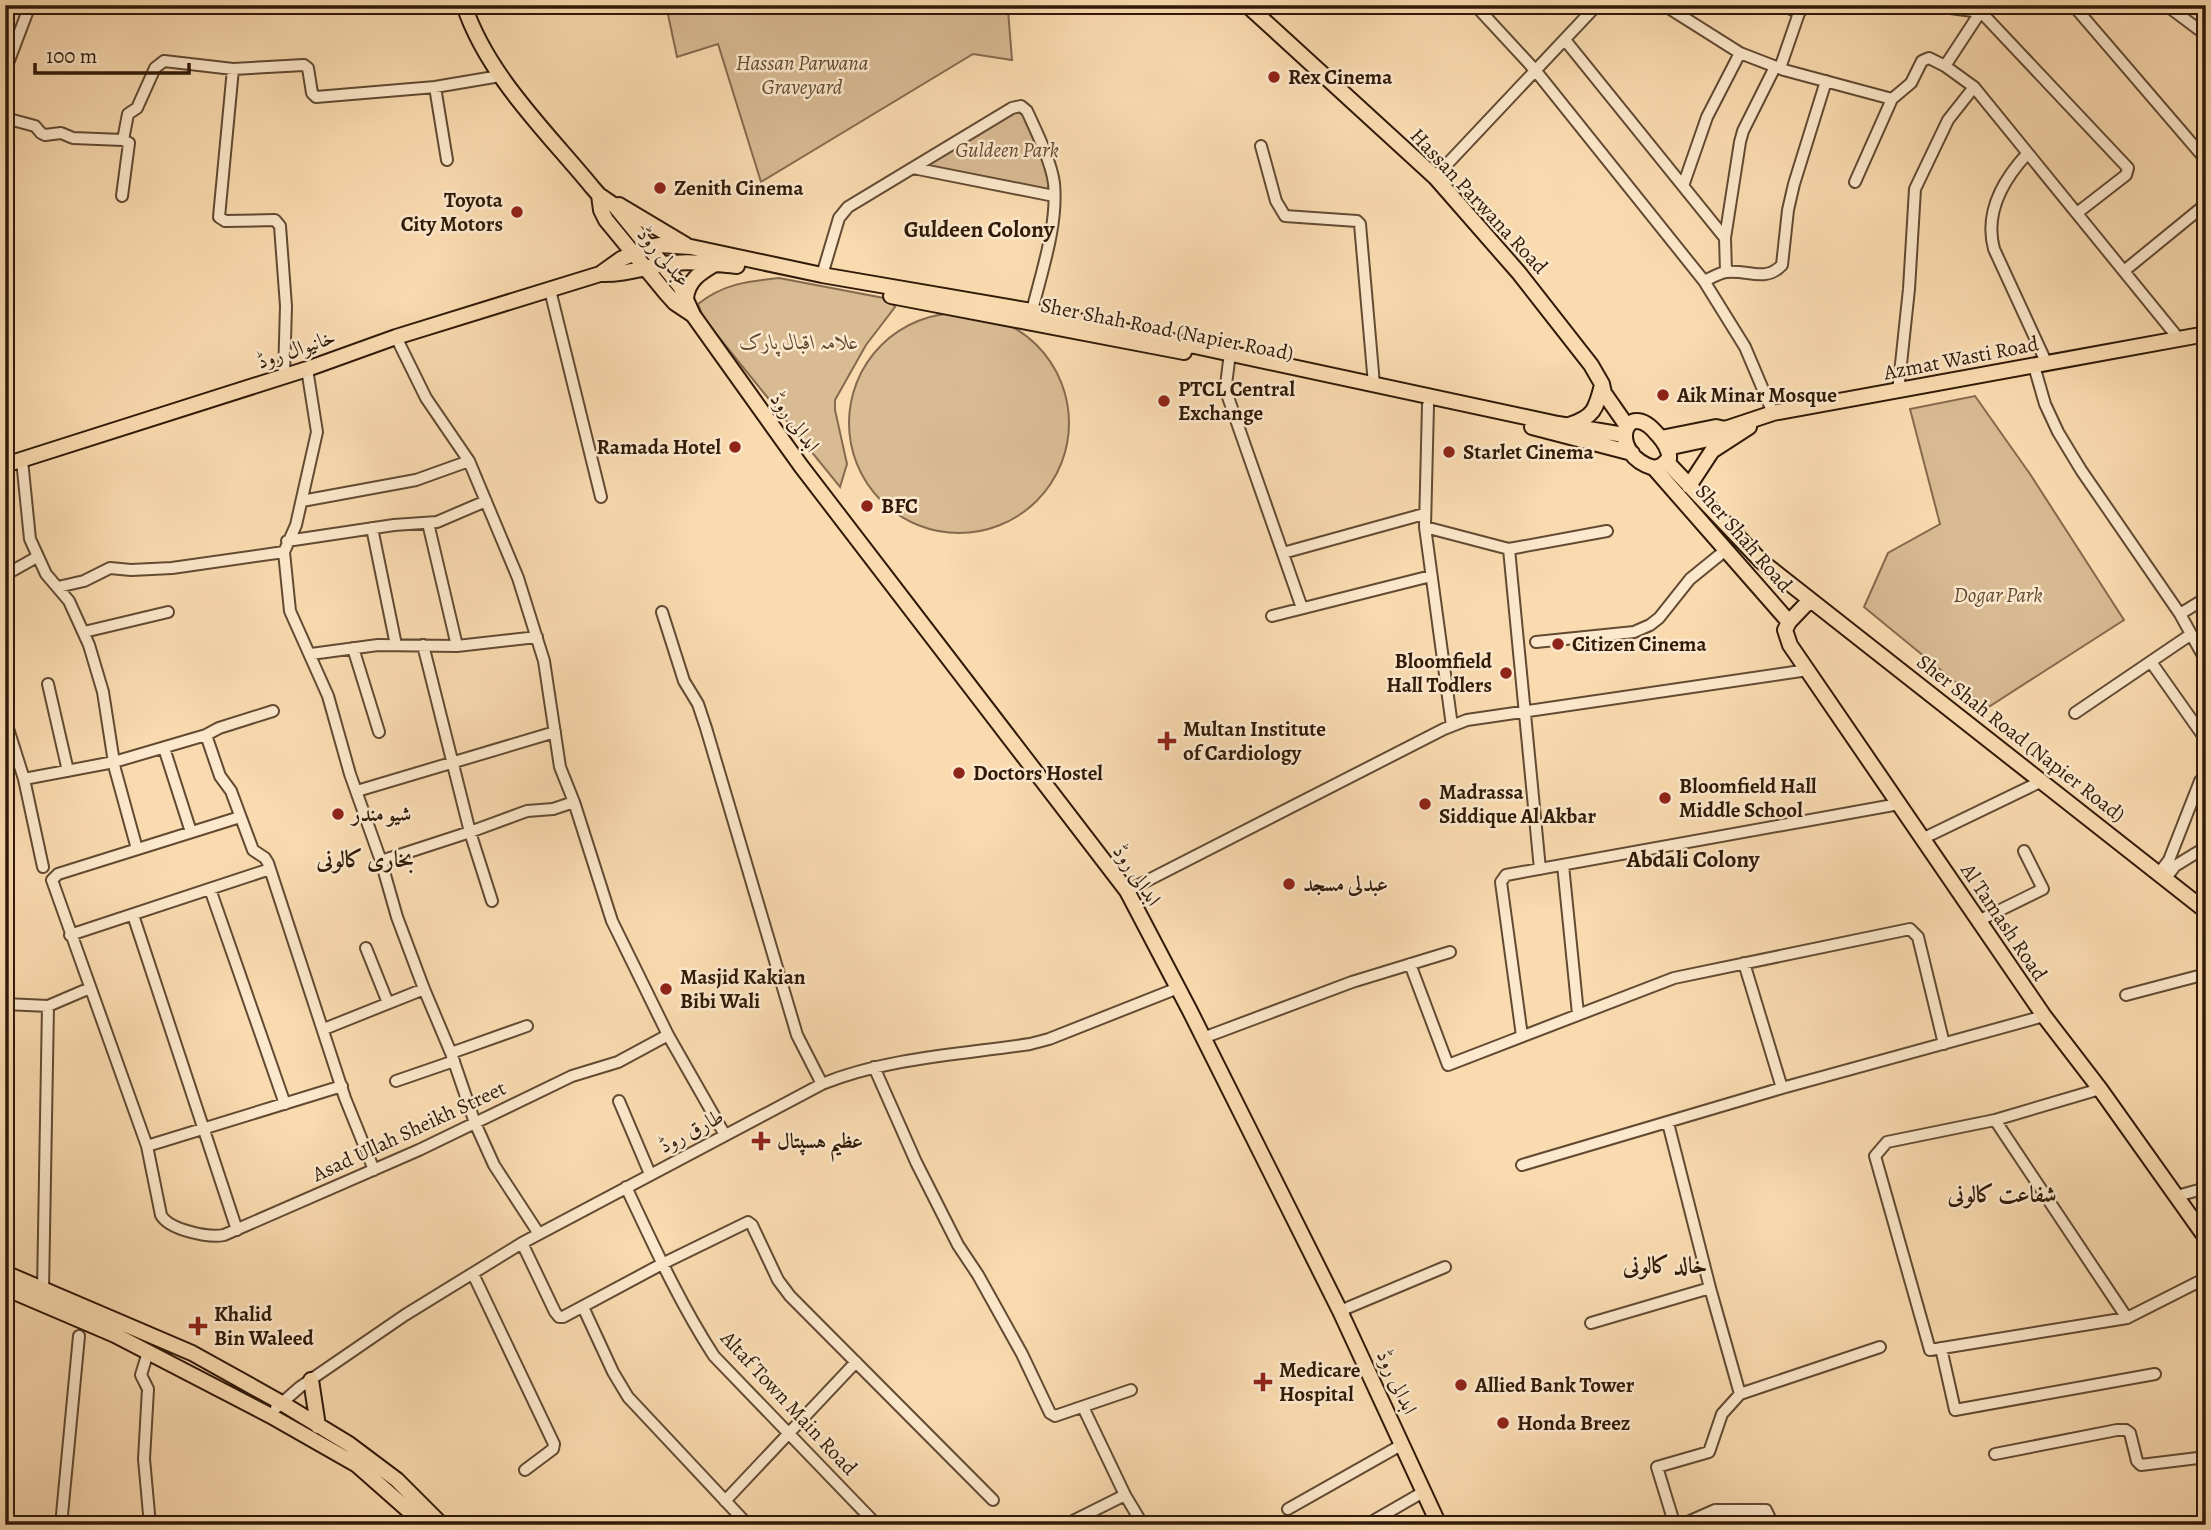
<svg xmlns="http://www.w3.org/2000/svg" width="2211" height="1530" viewBox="0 0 2211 1530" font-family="Alegreya,Amiri,serif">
<rect width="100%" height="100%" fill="#fadbb0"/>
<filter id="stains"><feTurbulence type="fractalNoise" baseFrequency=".00286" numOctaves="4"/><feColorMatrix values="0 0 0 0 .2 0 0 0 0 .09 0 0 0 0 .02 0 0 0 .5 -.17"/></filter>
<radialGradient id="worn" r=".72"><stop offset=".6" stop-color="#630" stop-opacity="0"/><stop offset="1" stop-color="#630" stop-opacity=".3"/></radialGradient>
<!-- green -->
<path fill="#d8ba93" stroke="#846a4e" stroke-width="2" d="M666 5H1021L1008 10 1012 60 973 54 761 182 718 44 677 57Z
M1012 108 1027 111 1037 135 1054 196 913 168Z
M779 278 889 299 895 307 866 345 835 400V410L847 464 840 487 704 319 698 304C723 284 748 281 779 278Z
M849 423a110 110 0 1 1 220 0a110 110 0 1 1-220 0Z
M1975 396 2030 474 2124 620 1987 708 1864 607 1888 553 1940 524 1910 409Z"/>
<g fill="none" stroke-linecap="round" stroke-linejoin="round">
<defs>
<path id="minor" d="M1475 5 1535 70 1704 281 1745 347 1773 413
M1664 5 1740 53 1784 70 1892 99 1855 182
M1783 5 1799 13 1806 5
M1824 5H1839
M1927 5 1981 12 2128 168 2126 175 2077 213
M2073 5 2206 160
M2166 5 2206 35
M1565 40 1725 238
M1945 66 1985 5
M1780 68 1799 13
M233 69 219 217 225 221 275 220 280 226 286 306 284 376
M5 71 30 5
M435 87 447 160
M1892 99 1911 83 1922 61 1929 58 1945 66 1974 87 2179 339
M5 118 35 126 41 133 45 135 61 133 73 138 123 140
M1261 146 1276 201 1285 216 1357 221 1360 224 1374 384
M2027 154C2003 180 1984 212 1994 249L2047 364
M913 168 1054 196
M1435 177 1597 5
M1683 186 1707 117 1740 53
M122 196 129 143 123 140 128 114 137 108 155 68 164 61 233 69 304 65 308 68 312 93 316 97 435 87 500 76
M2124 271 2206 204
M1726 272 1725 238 1740 142 1743 131 1775 67
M822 275 839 218 848 207 1012 108 1021 106 1027 111C1036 131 1051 161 1054 183 1058 225 1042 270 1032 311
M1704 281C1711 278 1719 273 1726 272 1747 269 1765 283 1782 265L1788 210 1794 184 1826 81
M550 290 601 497
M396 337 426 398 469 461 518 578 544 661 560 767 574 802 612 921 668 1035 725 1135
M1229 361 1226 385 1228 397 1302 608
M2034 366 2045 404 2058 432 2081 470 2180 614 2206 661
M307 369 317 432 296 525 284 552 290 611 328 696 350 774 381 861 397 917 424 989 451 1053 475 1123 494 1165 539 1234
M1898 392 1909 289 1915 189 1948 120 1974 87
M1428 405 1425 527 1452 726
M22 460 30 539 46 574 69 601 89 645 103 692 115 769 137 849
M302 501 416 480 469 461
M428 523 457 646
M1425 527 1509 549 1607 531
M372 528 396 645
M287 541 394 525 437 522 486 501
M1509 549 1540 869
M1283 553 1424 514
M5 575 37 557
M58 587 84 581 110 568 131 570 172 568 284 552
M662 612 684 681 698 704 706 728 797 1035 822 1084
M2180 614 2206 598
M1272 616 1431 576
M84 632 168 612
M1536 642 1634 632 1650 625 1659 618 1690 579 1727 549
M423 645 470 832 492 901
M353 648 379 732
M311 654 378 645 457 646 537 637
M2151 662 2206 740
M48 684 68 771
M2075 713 2190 635
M5 719 24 779 43 867
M206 735 220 776 231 791 253 850 265 858 268 863 345 1098 374 1170
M164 748 191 832
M24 779 114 762 206 735 219 728 273 711
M357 791 555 732
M240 817 58 874 52 880 147 1146 161 1215C169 1230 209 1238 224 1235L419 1150 572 1076 618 1062 668 1035
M1922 839 2042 781
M381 861 470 832 527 811 553 809 574 802
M1563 865 1578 1014
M2159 873 2169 860 2200 781 2206 776
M2166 878 2175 866 2206 847
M210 889 285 1104
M1127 891 1444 729 1467 720 1808 670
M133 915 237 1230
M1978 921 2043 889 2024 851
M70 935 270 869
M366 948 388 1003
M1744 963 1782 1088
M1410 964 1448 1065 1674 978 1910 929 1918 937 1944 1044
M2126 995 2206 974
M2204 997 2206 1000
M5 1004 48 1006 90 988
M324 1029 424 989
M1522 1036 1501 882 1506 875 1899 804
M1203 1038 1352 982 1450 952
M451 1053 527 1026
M874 1067 916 1162 958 1245 978 1275 1022 1354 1050 1413 1055 1416 1131 1390
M396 1081 454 1061
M2100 1089 1995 1120 1887 1142 1875 1156 1930 1350 2127 1318 2206 1278
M619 1101 650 1174
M1995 1120 2127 1318
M1668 1123 1710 1288 1740 1394
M147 1146 342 1086
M1522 1165 1782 1088 2044 1016
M626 1187C653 1244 679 1302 714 1356L877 1525
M2177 1196 2206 1188
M522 1243 555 1312 559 1317H563L662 1264 748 1222 752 1225 778 1280 790 1296 993 1500
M473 1274 554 1444 553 1449 525 1470
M43 1290 48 1006
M583 1307 613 1372 628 1397 748 1525
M1340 1311 1445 1267
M1591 1323 1710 1288
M1941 1348 1955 1410 2155 1374
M148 1352 141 1375 148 1389 144 1459 150 1525
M1083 1407 1125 1495 1143 1525
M276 1408 300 1387 405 1315 522 1243 822 1084C885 1058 963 1054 1030 1044L1049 1039 1178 988
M1995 1454 2117 1430H2126L2130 1433 2137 1461 2141 1465 2206 1457
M725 1501 856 1362
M1288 1509 1403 1444
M61 1525 79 1336
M1065 1525 1125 1495
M1366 1525 1425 1491
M1667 1525 1672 1516 1657 1467 1709 1452 1722 1414 1740 1394 1880 1347
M1681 1525 1715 1510H1766L1773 1525"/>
<path id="major" d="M464 5C487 75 546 131 592 187L599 195 615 206 680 286 693 315 801 466 1127 891 1190 1011 1340 1311 1439 1525
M1247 5 1435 177 1519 273 1591 365 1602 384 1604 393 1627 426
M599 195 601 210 606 220 666 293 675 303 693 315
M619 205 686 245
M600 274C623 275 642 268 665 264 689 260 713 264 737 266
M891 296 1184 352
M686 298C688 280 700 273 715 264
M1569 425C1594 417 1596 409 1602 385
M1532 427 1632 453
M1661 438 1716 427 1725 429 1773 413 2206 334
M1667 448 1718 437 1725 429
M1667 462 1761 561 2206 911
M5 465 307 369 396 337 600 274 621 259 649 247 659 245 691 247 822 275 1032 311 1558 424 1624 435
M1654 468 1661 466 1669 459C1670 450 1664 442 1658 435 1625 394 1606 454 1654 468L1789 622 1810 600
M1689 486 1712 451 1749 427
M1789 622 1785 630 1790 645 2044 1016 2100 1089 2206 1238
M5 1273 192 1353 280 1402 349 1444 397 1480 442 1525
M5 1288 115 1335 271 1416 357 1465 425 1525
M311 1380 318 1426"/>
</defs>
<!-- minor casing -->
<use href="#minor" stroke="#624a32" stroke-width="14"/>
<!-- major casing -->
<use href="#major" stroke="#301908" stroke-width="18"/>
<!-- minor -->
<use href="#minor" stroke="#fce8cc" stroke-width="10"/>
<!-- major -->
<use href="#major" stroke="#fadbb0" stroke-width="14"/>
</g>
<!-- markers -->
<g fill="#8f2418" stroke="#fce8cc" stroke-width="2.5">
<circle cx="1274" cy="77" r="7"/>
<circle cx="660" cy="188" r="7"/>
<circle cx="517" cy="212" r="7"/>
<circle cx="1663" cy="395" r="7"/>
<circle cx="1164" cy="401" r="7"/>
<circle cx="735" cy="447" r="7"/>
<circle cx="1449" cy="452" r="7"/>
<circle cx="867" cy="506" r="7"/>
<circle cx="1558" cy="644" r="7"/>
<circle cx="1506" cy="673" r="7"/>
<path d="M1163.5 730.5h7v7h7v7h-7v7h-7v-7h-7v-7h7z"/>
<circle cx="959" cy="773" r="7"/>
<circle cx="1665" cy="798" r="7"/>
<circle cx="1425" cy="804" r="7"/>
<circle cx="338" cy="814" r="7"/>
<circle cx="1289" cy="884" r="7"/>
<circle cx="666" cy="989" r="7"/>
<path d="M757.5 1130.5h7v7h7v7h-7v7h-7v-7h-7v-7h7z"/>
<path d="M194.5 1315.5h7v7h7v7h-7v7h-7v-7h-7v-7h7z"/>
<path d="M1259.5 1371.5h7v7h7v7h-7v7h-7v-7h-7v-7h7z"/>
<circle cx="1461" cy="1385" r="7"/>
<circle cx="1503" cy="1423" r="7"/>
</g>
<g text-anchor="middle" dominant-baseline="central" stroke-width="5" stroke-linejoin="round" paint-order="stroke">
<!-- park labels -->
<g font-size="21" font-style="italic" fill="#624932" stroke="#fce8cc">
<text x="802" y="63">Hassan Parwana<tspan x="802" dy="24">Graveyard</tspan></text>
<text x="1007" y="150">Guldeen Park</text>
<text x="799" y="342">علامہ اقبال پارک</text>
<text x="1998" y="595">Dogar Park</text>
</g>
<!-- poi labels -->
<g font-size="21" font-weight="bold" fill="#301908" stroke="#fce8cc" text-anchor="start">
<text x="1288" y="77">Rex Cinema</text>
<text x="674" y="188">Zenith Cinema</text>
<text x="503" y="200" text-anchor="end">Toyota<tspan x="503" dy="24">City Motors</tspan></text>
<text x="1178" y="389">PTCL Central<tspan x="1178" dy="24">Exchange</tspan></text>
<text x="1677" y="395">Aik Minar Mosque</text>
<text x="721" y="447" text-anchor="end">Ramada Hotel</text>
<text x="1463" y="452">Starlet Cinema</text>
<text x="881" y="506">BFC</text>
<text x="1572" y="644">Citizen Cinema</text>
<text x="1492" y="661" text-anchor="end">Bloomfield<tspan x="1492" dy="24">Hall Todlers</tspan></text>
<text x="1183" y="729">Multan Institute<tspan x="1183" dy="24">of Cardiology</tspan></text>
<text x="973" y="773">Doctors Hostel</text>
<text x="1679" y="786">Bloomfield Hall<tspan x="1679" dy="24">Middle School</tspan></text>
<text x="1439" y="792">Madrassa<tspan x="1439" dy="24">Siddique Al Akbar</tspan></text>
<text x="352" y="814">شیو مندر</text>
<text x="1303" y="884">عبدلی مسجد</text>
<text x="680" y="977">Masjid Kakian<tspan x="680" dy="24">Bibi Wali</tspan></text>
<text x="777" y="1141">عظیم ہسپتال</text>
<text x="214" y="1314">Khalid<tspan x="214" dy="24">Bin Waleed</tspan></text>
<text x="1279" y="1370">Medicare<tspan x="1279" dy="24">Hospital</tspan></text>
<text x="1475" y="1385">Allied Bank Tower</text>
<text x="1517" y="1423">Honda Breez</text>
</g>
<!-- street labels -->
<g font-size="21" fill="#301908" stroke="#fce8cc">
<text transform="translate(1479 201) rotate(47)">Hassan Parwana Road</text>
<text transform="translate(664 257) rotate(50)">عبدلی روڈ</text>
<text transform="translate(1167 329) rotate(11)">Sher Shah Road (Napier Road)</text>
<text transform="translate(296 349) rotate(-19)">خانیوال روڈ</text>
<text transform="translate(1961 358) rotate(-11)">Azmat Wasti Road</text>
<text transform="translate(795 422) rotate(54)">ابدالی روڈ</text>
<text transform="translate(1744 538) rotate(49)">Sher Shah Road</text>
<text transform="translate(2021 738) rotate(38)">Sher Shah Road (Napier Road)</text>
<text transform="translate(1137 875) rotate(56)">ابدالی روڈ</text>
<text transform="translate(2004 922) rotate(56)">Al Tamash Road</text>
<text transform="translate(409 1131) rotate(-25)">Asad Ullah Sheikh Street</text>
<text transform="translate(691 1131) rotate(-28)">طارق روڈ</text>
<text transform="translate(1397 1382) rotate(65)">ابدالی روڈ</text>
<text transform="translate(789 1403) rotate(47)">Altaf Town Main Road</text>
</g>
<!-- neighbourhood labels -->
<g font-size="23" font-weight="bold" fill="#301908" stroke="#fce8cc">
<text x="979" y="229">Guldeen Colony</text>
<text x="365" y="859">بخاری کالونی</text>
<text x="1693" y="859">Abdali Colony</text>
<text x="2002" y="1194">شفاعت کالونی</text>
<text x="1665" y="1265">خالد کالونی</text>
</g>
</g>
<!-- margin -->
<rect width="2211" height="1530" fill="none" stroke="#fadbb0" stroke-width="28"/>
<rect x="7" y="7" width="2197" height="1516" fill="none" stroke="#301908" stroke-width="3.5"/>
<rect x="14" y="14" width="2183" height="1502" fill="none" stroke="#301908" stroke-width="2"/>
<!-- scale -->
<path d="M35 63v10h154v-10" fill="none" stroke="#301908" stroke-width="3.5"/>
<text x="46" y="63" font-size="21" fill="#301908" stroke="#fce8cc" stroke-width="5" paint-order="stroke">100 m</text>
<rect width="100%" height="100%" filter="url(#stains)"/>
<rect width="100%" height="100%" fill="url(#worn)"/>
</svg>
